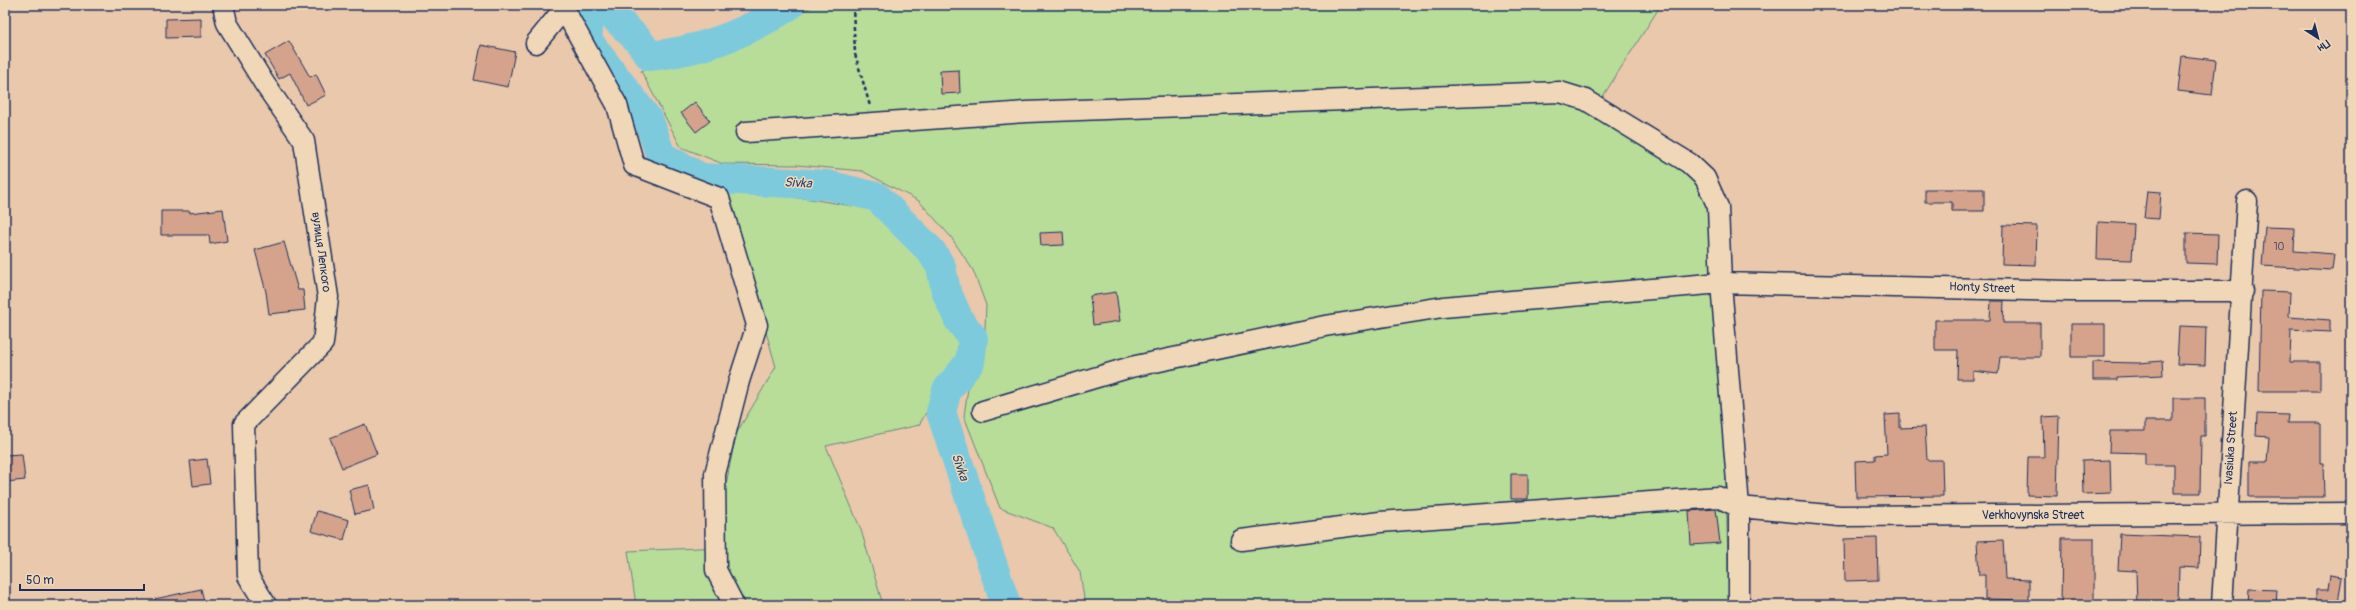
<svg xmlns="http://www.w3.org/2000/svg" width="2356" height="610" viewBox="0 0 2356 610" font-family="Pangolin,sans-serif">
<rect width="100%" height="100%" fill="#e9c8ab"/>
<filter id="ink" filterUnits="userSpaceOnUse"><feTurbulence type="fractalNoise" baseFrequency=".025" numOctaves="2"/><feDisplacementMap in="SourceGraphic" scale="8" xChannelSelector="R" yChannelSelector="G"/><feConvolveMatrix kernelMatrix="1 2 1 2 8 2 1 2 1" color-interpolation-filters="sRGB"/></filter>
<g filter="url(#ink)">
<!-- green -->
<path fill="#b7dd99" stroke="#69867c" d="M817 5H1661L1596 107 1714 191 1721 283 1729 605H1085L1080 572 1053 528 1000 508 964 416 968 388 984 351 986 305 973 270 951 237 919 201 862 171 797 165 723 164 681 147 641 71Z
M726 191 810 199 877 210 933 273 963 350 919 425 826 446 861 530 883 605H636L628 551 723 547V500L736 434 776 367Z"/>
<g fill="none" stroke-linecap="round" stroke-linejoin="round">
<!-- river -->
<path stroke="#7ecadd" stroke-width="30" d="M790 5C748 33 700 51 650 56L638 40 602 5 589 21 587 40 649 121 661 156 701 178 827 185 877 197 931 251 941 267 946 291 959 320 973 338 970 362 947 390 941 412 1006 605"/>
</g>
<!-- building -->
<path fill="#d5a38c" stroke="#1b2f5e" d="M201 18V37L166 38V19Z
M289 41 310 77 316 74 326 95 306 105 290 73 279 79 265 55Z
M481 45 515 52 508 87 474 80Z
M2182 56 2216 60 2212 95 2178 91Z
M959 70 960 93 941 94 940 71Z
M695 102 710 121 696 132 681 113Z
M1925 189H1984V211H1952V202H1925Z
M2147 191 2161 192 2159 219 2144 218Z
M223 209 227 241 210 244 209 235H161V211H190V213Z
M2098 222 2134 224 2132 260 2097 259Z
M2003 225 2037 226 2036 265 2002 264Z
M2265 227 2295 228 2294 251 2334 254 2332 270 2262 266Z
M1063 232 1064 245 1041 246 1040 233Z
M2186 233 2218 234 2217 264 2186 263Z
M284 242 298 290H303L305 310 269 314 266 292 255 250Z
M2261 291 2290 292 2289 317 2330 320V332L2291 330 2290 362H2320V391H2259Z
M1116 292 1120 321 1093 325 1090 296Z
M1991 301H2004L2003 323H2040V357H2000L1998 374 1973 371V379H1957L1958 350H1935V320H1990Z
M2071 324H2105V357H2071Z
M2179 326 2206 327 2205 365 2177 364Z
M2162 361 2163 375 2117 377V380H2093V362L2139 363Z
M2173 398H2205V436H2201L2200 493H2174V465H2145V453L2109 452 2110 431H2145V421H2173Z
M1900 414V428L1925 427 1927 460H1942L1943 496 1856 497 1855 461 1875 460V455L1887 454 1885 415Z
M2257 414 2288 415 2287 423H2320V463H2323L2324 497H2249V462H2267L2269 437 2256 436Z
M2059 416 2057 496 2027 495 2028 457H2044L2043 417Z
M365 424 377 454 342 468 330 438Z
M22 454 25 480 6 482 5 455Z
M207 459 210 484 193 486 190 461Z
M2110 460 2111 493 2083 494 2082 461Z
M1511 474H1528V499H1511Z
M369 485 374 510 355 514 349 490Z
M1716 509 1720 543 1691 545 1689 511Z
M317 511 349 520 344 540 311 531Z
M2120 534 2200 537 2199 568 2179 567 2178 602H2157V605H2137L2136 571 2118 570Z
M1877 538 1878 580 1845 581 1844 539Z
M2062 538H2094V605L2061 604Z
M2003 540 2005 579 2029 580V600L1985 599V575H1979L1977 541Z
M2330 575 2342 577 2338 603H2316V590H2328Z
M201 589 205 605H156L155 599Z
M2249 589 2277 590 2276 605H2248Z"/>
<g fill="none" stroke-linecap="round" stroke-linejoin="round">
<defs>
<path id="minor" d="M223 5 227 23 264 83 304 141 328 297 323 343 244 424 248 576 266 605
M564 9 617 105 634 165 719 198 757 325 739 381 715 474 716 570 734 605
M536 43 567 5
M746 132 1026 112 1560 92 1586 100 1689 163 1705 178 1718 207 1721 283 1739 507V605
M983 411 1131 367 1325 326 1443 307 1721 283 2068 291H2243
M1241 540 1380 522 1718 497 1739 507 1840 516 2351 513
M2222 605 2247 201"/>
</defs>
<!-- minor casing -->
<use href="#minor" stroke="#1b2f5e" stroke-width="23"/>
<!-- path -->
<path stroke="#1b2f5e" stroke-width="2.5" stroke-dasharray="4 3" stroke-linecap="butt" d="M853 5 855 54 870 106"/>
<!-- minor -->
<use href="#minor" stroke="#f0d7b8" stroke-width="20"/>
</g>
</g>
<g text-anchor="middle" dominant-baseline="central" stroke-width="3" stroke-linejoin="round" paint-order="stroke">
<!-- number labels -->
<g font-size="10" fill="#4a4c6a">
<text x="2279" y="247">10</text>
</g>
<!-- street labels -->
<g font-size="12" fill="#1b2f5e" stroke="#f0d7b8">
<text transform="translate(321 252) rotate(82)">вулиця Лепкого</text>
<text transform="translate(1982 288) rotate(2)">Honty Street</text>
<text transform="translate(2231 448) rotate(-86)">Ivasiuka Street</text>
<text x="2033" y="515">Verkhovynska Street</text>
</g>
<!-- water labels -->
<g font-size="13" font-style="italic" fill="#2a4671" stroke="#f0d7b8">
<text transform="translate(798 183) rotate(3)">Sivka</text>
<text transform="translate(960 467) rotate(71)">Sivka</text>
</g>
</g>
<!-- margin -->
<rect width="2356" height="610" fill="none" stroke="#f0d7b8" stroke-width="20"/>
<rect x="10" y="10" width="2336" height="590" fill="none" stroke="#1b2f5e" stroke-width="1.5" filter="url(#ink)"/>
<!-- north arrow -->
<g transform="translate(2318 38) rotate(144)" stroke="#f0d7b8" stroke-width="3" paint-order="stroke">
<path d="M0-3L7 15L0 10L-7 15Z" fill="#1b2f5e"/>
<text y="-6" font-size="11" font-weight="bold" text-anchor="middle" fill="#1b2f5e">Пн</text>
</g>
<!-- scale -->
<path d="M20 584v6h124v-6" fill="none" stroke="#1b2f5e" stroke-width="2"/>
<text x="26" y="584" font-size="12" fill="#1b2f5e" stroke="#f0d7b8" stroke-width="3" paint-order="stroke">50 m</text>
</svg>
